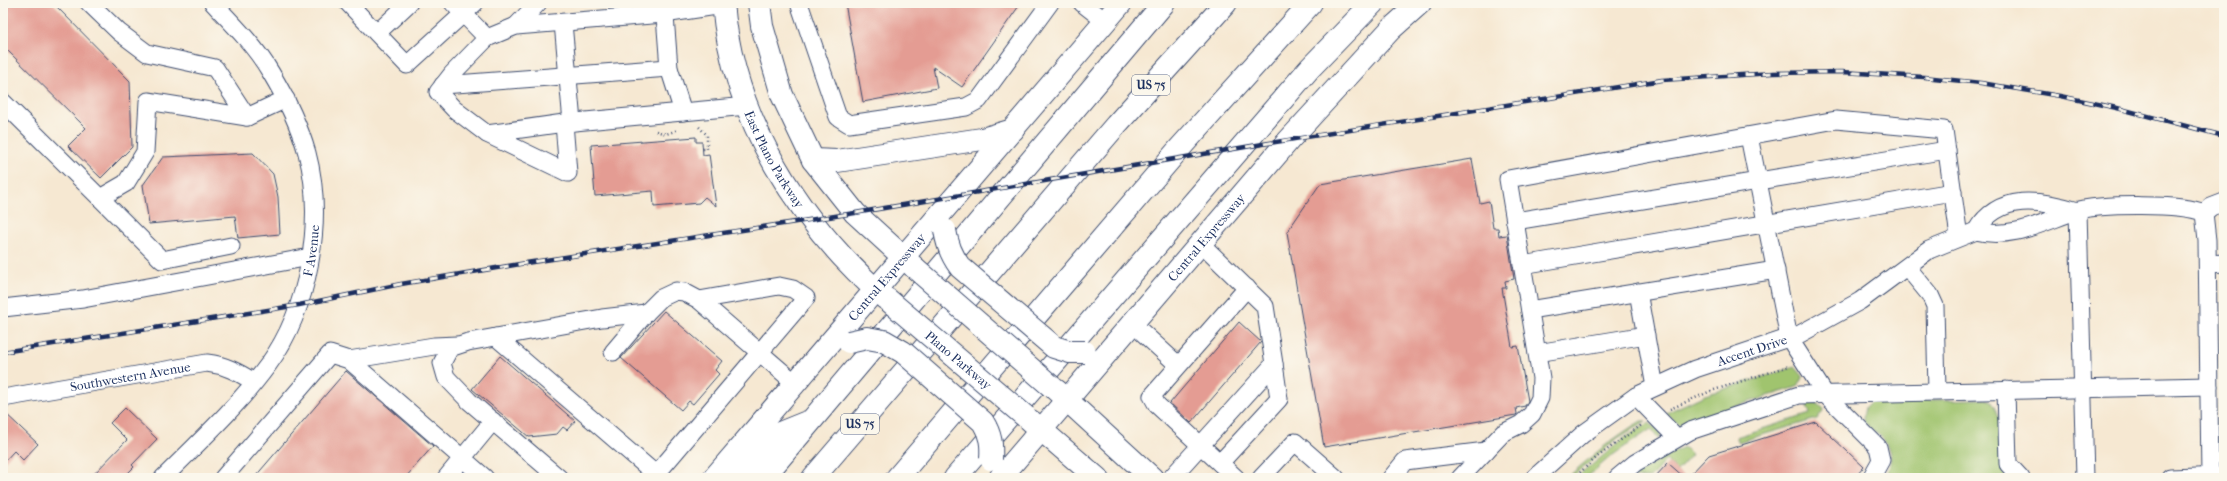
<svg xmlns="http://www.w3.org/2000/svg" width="2227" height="481" viewBox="0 0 2227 481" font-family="'IM FELL French Canon',serif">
<rect width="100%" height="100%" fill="#fbf7ec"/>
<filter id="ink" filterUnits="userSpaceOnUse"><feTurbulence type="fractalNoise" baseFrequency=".025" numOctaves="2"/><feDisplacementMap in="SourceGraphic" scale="8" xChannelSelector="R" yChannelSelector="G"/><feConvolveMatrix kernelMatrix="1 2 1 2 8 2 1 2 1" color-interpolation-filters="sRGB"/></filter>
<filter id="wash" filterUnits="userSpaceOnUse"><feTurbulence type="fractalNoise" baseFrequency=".012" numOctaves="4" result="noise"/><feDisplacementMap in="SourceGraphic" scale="16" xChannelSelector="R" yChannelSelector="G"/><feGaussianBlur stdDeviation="0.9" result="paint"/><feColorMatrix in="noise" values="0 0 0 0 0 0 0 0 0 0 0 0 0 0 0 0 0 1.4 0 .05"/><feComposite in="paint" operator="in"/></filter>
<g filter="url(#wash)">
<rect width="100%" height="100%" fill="#f6e8d2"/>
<!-- green -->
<path fill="#a0c46e" stroke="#5e7a66" d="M1795 367 1803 376 1797 387 1705 416 1686 425H1679L1666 413 1705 395Z
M1986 399C2010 404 1990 458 2007 478H1884C1893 467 1892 450 1883 439 1877 432 1867 428 1863 419L1865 407 1871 401Z
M1808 401 1817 403 1824 409 1817 419 1738 442 1736 437 1810 414 1806 403Z
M1641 421H1646L1618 438 1571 478H1567C1590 457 1614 437 1641 421Z
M1649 423 1660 431V437L1658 439 1651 429 1610 457 1586 478H1576L1623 439Z
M1684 447 1692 455 1677 471 1666 460 1650 478H1633L1661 458Z"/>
<g id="blocks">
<!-- building -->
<path fill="#e49c93" d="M3 3H53L130 81 132 147 101 178 68 146 86 128 3 46Z
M845 3H1021L962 87 933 67 937 88 863 102Z
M696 137V142H702L703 155 709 154 716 206 705 197 699 203 654 207 653 191 595 196 591 145Z
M253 153 273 174 278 197 280 234 238 238 235 216 149 224 143 185 163 157Z
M1472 159 1480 203 1489 201 1493 228H1498L1499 236 1507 235 1514 279 1505 281 1506 288H1502L1512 347 1518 346 1528 401 1525 406 1516 408 1517 414 1516 415 1324 447 1287 232 1320 184Z
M664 311 722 361 715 370 719 374 693 404 689 401 681 410 621 358Z
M1239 322 1261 342 1191 423 1170 403Z
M500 356 575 421 567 430 563 427 557 434 529 437 472 389Z
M346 371 433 446 405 478H254Z
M125 408 157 439 132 465 134 467 123 478H90L127 440 110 423Z
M3 411 38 444 23 460 14 451 3 463Z
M1816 422 1864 467 1854 478H1687L1709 455Z
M1668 463 1685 478H1654Z"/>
</g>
</g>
<g filter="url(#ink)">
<use href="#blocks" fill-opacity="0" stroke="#3c4b6f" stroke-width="1"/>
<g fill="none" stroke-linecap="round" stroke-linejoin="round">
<defs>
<g id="minor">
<path d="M348 3 407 65 475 3"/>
<path d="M453 3 487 38 452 74 438 92 454 109 487 134 568 173 564 123 747 106"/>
<path d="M664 3 669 68 683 112"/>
<path d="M799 3 838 117 849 124 966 107 979 100 1050 3"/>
<path d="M1082 3 1105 21"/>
<path d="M563 23 572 122"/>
<path d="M516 26 538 3"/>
<path d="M377 33 409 3"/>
<path d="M487 38 516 26 664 14 723 5"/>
<path d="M443 85 669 68"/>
<path d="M3 102 100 198 126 183 145 152 148 101 247 117 215 68 147 53 119 32 89 3"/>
<path d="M247 117 286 99"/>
<path d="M487 134 564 123"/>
<path d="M1749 136 1789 338 1825 394 1878 447 1881 460 1871 478"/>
<path d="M100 198 162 260 231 246"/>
<path d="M2078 211 2085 478"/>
<path d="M2204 213 2211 207 2224 202"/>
<path d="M1515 221 1947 150"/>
<path d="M1976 231C2011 240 2043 222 2076 211 2099 204 2183 203 2204 213L2207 240 2210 477"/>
<path d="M1976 231C1999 192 2041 200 2078 211"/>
<path d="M2208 264 2224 263"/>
<path d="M1522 265 1953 192"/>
<path d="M1907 267 1930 295 1935 306 1937 391"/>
<path d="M1638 292 1655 387"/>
<path d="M3 308 83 299 310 257"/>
<path d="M1530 310 1776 270"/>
<path d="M1132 323 1178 365"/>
<path d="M496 337 660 478"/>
<path d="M613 352 646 313"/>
<path d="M1537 353 1646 335"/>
<path d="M349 360 434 346 457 345"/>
<path d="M2006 390 2008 464 2021 478"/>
<path d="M1636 396 1676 437"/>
<path id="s1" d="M3 398 207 363C225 365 238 372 254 382"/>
<path d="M1220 463 1279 399 1274 364"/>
<path id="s2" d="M163 478C199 442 238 406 268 365 309 309 325 220 307 153 299 125 286 98 271 73 256 47 234 25 213 3"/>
<path d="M223 478 330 354 349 360 485 478"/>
<path d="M446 478 493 421"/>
<path d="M559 478 469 401 446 377 442 363 450 348 468 342 496 337 602 318 646 313 661 298 676 291 684 292 699 300 795 383"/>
<path d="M653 478 806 298 793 289 779 286 699 300"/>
<path d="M1171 478 1274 364 1265 306 1200 243"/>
<path d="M1236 478 1157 405 1152 396 1247 288"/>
<path d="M1261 478 1295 442 1336 478"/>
<path d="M1391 478 1405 461 1486 451"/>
<path d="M1460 478 1503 433 1521 424 1532 414 1540 398 1541 378 1508 179 1836 120 1944 130 1959 237"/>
<path id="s3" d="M1534 478 1583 434 1636 396 1695 369 1800 334 1860 301 1929 250 1976 231"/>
<path d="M1617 478 1635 463 1690 431 1799 395 2209 386"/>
<path d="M2170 478 2224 476"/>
</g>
<g id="major">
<path id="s4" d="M723 3C733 120 799 223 886 299"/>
<path d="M759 3 762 26 782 95 813 160 855 213 914 267"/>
<path d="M813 160 837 161 982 139 1013 130"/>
<path d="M1056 390 1152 478"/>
<path d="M1031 421 1097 478"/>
<path id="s5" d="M714 478 1121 3"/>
<path id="s6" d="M1000 478 1289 140 1391 29 1420 3"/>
</g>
<path id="highway" d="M736 478 775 435 807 422
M763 478 1164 3
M813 478 1116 125 1226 3
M897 478 1178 150 1311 3
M955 478 1310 68 1373 3"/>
</defs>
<!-- minor casing -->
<use href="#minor" stroke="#3c4b6f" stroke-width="19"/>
<!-- major casing -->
<use href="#major" stroke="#3c4b6f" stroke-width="24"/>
<!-- highway casing -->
<use href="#highway" stroke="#3c4b6f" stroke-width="24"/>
<!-- path -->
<path stroke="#3c4b6f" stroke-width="2.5" stroke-dasharray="1 3" stroke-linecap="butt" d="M699 127 707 135V149H702
M656 131 666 134 678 130
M1670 409 1711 391 1789 366
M1574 478 1597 457 1643 424"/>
<!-- minor -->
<use href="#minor" stroke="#fff" stroke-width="17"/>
<!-- major -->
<use href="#major" stroke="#fff" stroke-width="22"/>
<!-- highway -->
<use href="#highway" stroke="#fff" stroke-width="22"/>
<defs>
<path id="rail" d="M3 352 299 305 401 284 526 263 855 213 1263 144 1662 80 1773 73 1842 72 1924 77 1981 83 2060 96 2117 108 2224 136"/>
</defs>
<!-- rail casing -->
<use href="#rail" stroke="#1b2f5e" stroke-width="4.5"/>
<!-- rail -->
<use href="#rail" stroke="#fbf7ec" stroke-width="3" stroke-dasharray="9" stroke-linecap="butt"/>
<defs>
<g id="major-bridge">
<path d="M945 230C947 244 951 255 960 267L1054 347 1070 352H1085"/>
<path d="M915 268 1052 387"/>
<path id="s7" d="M887 299 1026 417"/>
<path d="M849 342 867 338 884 341 903 352 983 422C991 435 992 445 991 459"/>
</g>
</defs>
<!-- major-bridge casing -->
<use href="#major-bridge" stroke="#3c4b6f" stroke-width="24" stroke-linecap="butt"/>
<!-- major-bridge -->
<use href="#major-bridge" stroke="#fff" stroke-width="22"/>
</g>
</g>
<g text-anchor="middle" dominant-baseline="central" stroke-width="3" stroke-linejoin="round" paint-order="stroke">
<!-- shield labels -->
<g fill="#fbf7ec" stroke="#5e6b89" stroke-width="1">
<rect x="1132" y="75" width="38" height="20" rx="3"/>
<rect x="841" y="414" width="38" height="20" rx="3"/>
</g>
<g font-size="12" font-weight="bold" fill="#1b2f5e">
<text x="1151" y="85">US 75</text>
<text x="860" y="424">US 75</text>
</g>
<!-- street labels -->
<g font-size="13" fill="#1b2f5e" stroke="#fbf7ec">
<text stroke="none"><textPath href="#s4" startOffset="166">East Plano Parkway</textPath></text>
<text stroke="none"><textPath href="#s6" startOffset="317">Central Expressway</textPath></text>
<text stroke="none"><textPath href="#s2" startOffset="278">F Avenue</textPath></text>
<text stroke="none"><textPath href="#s5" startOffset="265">Central Expressway</textPath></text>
<text stroke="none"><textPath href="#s3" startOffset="256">Accent Drive</textPath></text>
<text stroke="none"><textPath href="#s7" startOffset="94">Plano Parkway</textPath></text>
<text stroke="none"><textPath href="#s1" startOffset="129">Southwestern Avenue</textPath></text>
</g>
</g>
<!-- margin -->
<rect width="2227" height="481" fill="none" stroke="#fbf7ec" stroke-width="16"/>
</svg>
